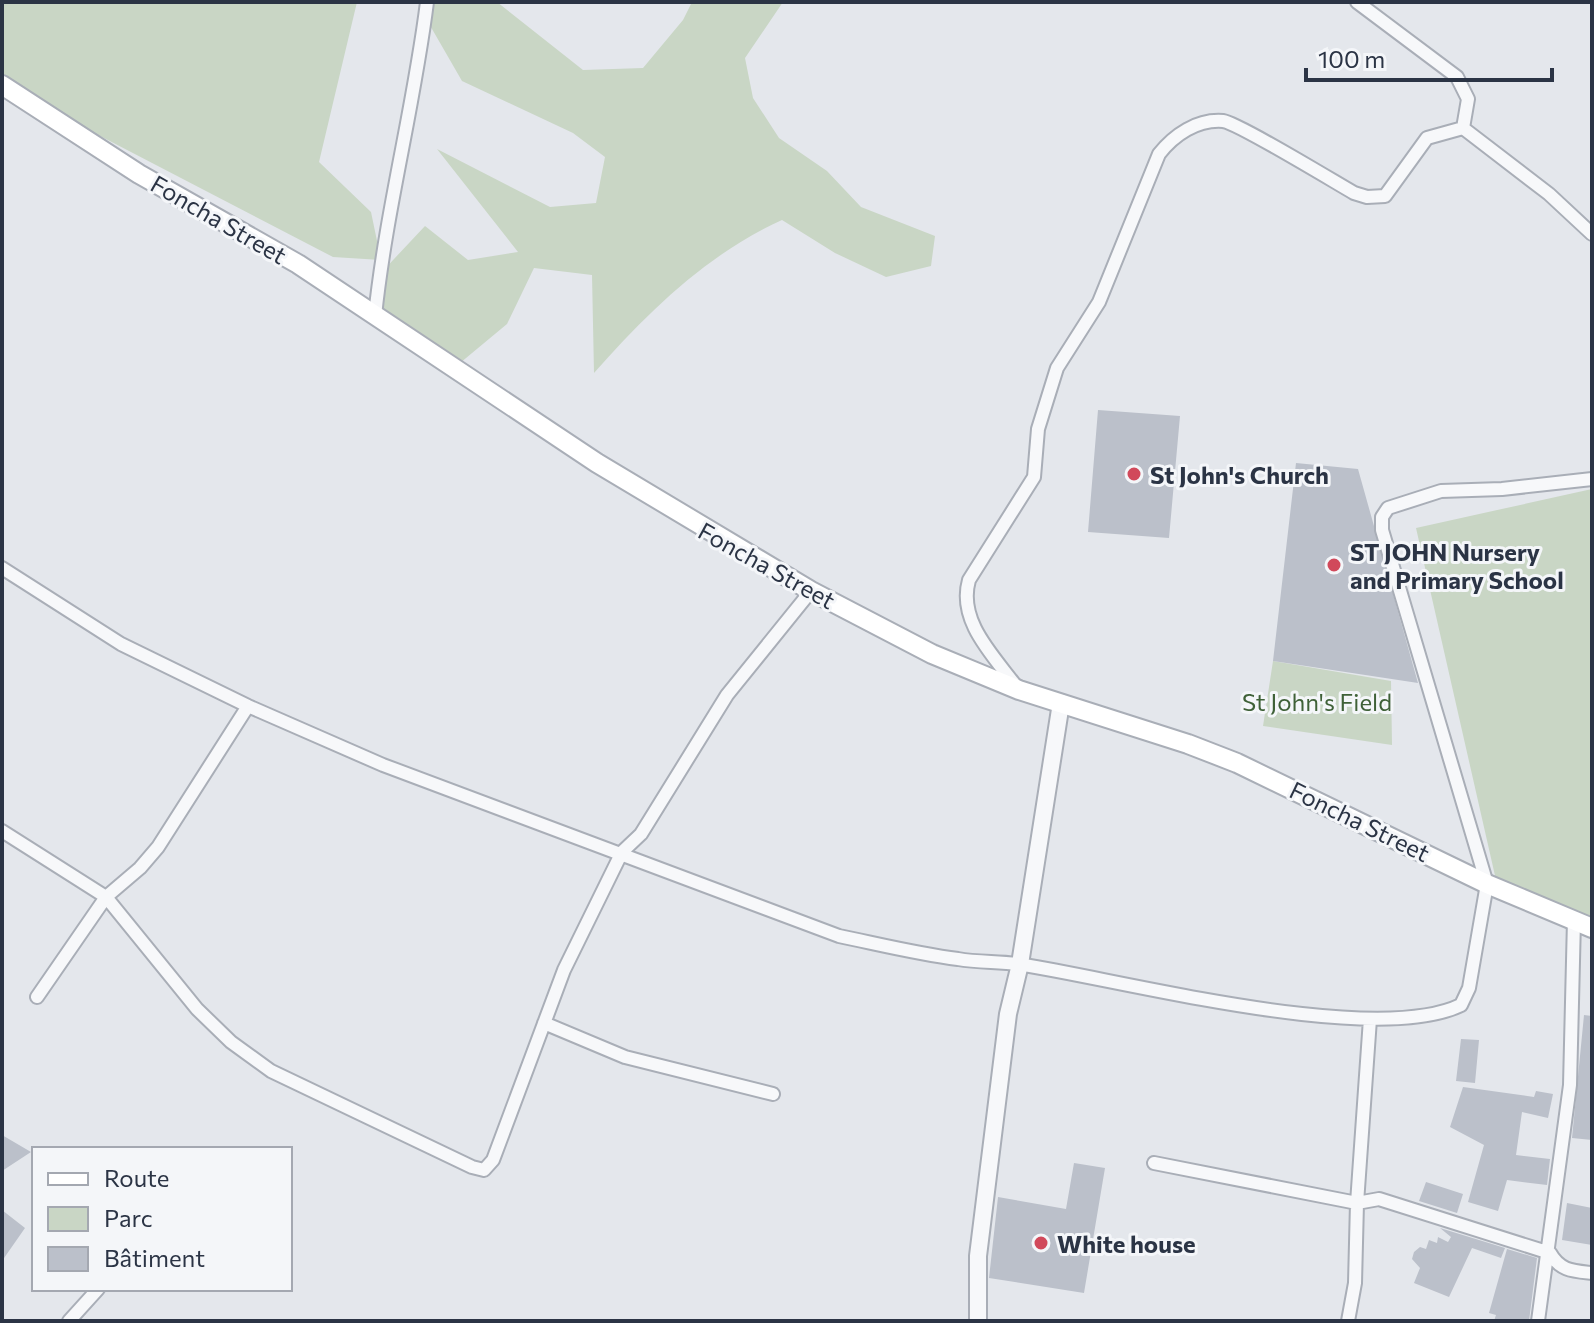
<svg xmlns="http://www.w3.org/2000/svg" width="1594" height="1323" viewBox="0 0 1594 1323" font-family="Commissioner,sans-serif">
<rect width="100%" height="100%" fill="#e4e7ec"/>
<!-- green -->
<path fill="#c9d6c5" d="M2 2H357L319 162 371 212 381 260 333 257 2 85Z
M433 2H497L583 70 643 68 683 20 692 2H783L745 58 753 98 779 138 827 171 861 207 935 236 931 266 886 277 835 253 782 220C707 254 648 312 594 373L592 275 534 268 507 324 454 368 375 316 379 275 425 226 468 260 518 252 437 149 550 207 596 203 605 157 573 133 462 81 428 22Z
M1592 489V919L1496 880 1416 528Z
M1273 661 1391 681 1392 745 1263 726Z"/>
<!-- building -->
<path fill="#bbc0ca" d="M1098 410 1180 416 1169 538 1088 532Z
M1296 463 1358 469 1418 683 1273 661Z
M1584 1015 1592 1016V1140L1572 1138Z
M1461 1039 1479 1040 1475 1083 1456 1081Z
M1463 1087 1534 1097 1536 1091 1553 1094 1548 1118 1522 1112 1516 1155 1550 1159 1547 1185 1507 1180 1498 1211 1468 1202 1484 1145 1450 1127Z
M2 1135 31 1152 2 1171Z
M1074 1163 1105 1168 1084 1293 989 1278 998 1197 1066 1209Z
M1426 1182 1463 1194 1457 1213 1419 1201Z
M1567 1203 1592 1208V1245L1562 1240Z
M2 1210 25 1228 2 1261Z
M1440 1228 1505 1248 1501 1258 1472 1248 1449 1297 1414 1283 1420 1268 1412 1259 1414 1252 1420 1247 1426 1249 1429 1240 1437 1243 1438 1237 1448 1242 1451 1237Z
M1507 1249 1537 1258 1529 1321H1494L1496 1315 1489 1313Z"/>
<g fill="none" stroke-linecap="round" stroke-linejoin="round">
<defs>
<path id="minor" d="M1357 2 1457 77 1468 99 1463 128
M1463 128 1549 194 1592 234
M375 316C386 210 414 107 427 2
M2 568 121 644 248 706 383 765 839 936C878 944 918 954 958 959 980 963 1002 961 1024 965 1125 981 1375 1047 1461 1005L1469 988 1487 884 1382 530V517L1388 508 1441 491 1502 489 1592 479
M1018 689C995 657 957 622 969 580L1034 477 1038 429 1057 368 1099 302 1159 154C1174 135 1197 119 1223 121 1238 123 1333 181 1354 193L1367 197 1385 196 1427 138 1463 128
M2 831 106 897 197 1009 231 1042 271 1071 472 1167 484 1170 493 1160 564 970 622 852 641 834 727 695 811 591
M37 997 106 897 140 868 158 847 248 706
M544 1023 625 1057 773 1094
M1154 1163 1357 1203 1379 1199 1550 1253C1560 1271 1573 1271 1592 1273
M69 1321 98 1289
M1348 1321 1355 1283 1357 1203 1370 1019
M1538 1321 1570 1085 1574 920"/>
<path id="tertiary" d="M978 1321V1256L1008 1014 1020 964 1061 703"/>
<path id="secondary" d="M2 85 139 174 298 264 597 463 811 591 932 654 1019 690 1188 744 1237 763 1487 884 1592 928"/>
</defs>
<!-- minor casing -->
<use href="#minor" stroke="#a9aeb7" stroke-width="16"/>
<!-- tertiary casing -->
<use href="#tertiary" stroke="#a9aeb7" stroke-width="20"/>
<!-- secondary casing -->
<use href="#secondary" stroke="#a9aeb7" stroke-width="22"/>
<!-- minor -->
<use href="#minor" stroke="#f7f8fa" stroke-width="12"/>
<!-- tertiary -->
<use href="#tertiary" stroke="#f7f8fa" stroke-width="16"/>
<!-- secondary -->
<use href="#secondary" stroke="#fff" stroke-width="18"/>
</g>
<!-- markers -->
<g fill="#d1495b" stroke="#f4f6f9" stroke-width="3">
<circle cx="1134" cy="474" r="8"/>
<circle cx="1334" cy="565" r="8"/>
<circle cx="1041" cy="1243" r="8"/>
</g>
<g text-anchor="middle" dominant-baseline="central" stroke-width="6" stroke-linejoin="round" paint-order="stroke">
<!-- street labels -->
<g font-size="24" fill="#2b3445" stroke="#f4f6f9">
<text transform="translate(219 219) rotate(30)">Foncha Street</text>
<text transform="translate(767 565) rotate(29)">Foncha Street</text>
<text transform="translate(1360 821) rotate(26)">Foncha Street</text>
</g>
<!-- poi labels -->
<g font-size="24" font-weight="bold" fill="#2b3445" stroke="#f4f6f9" text-anchor="start">
<text x="1150" y="474">St John's Church</text>
<text x="1350" y="551">ST JOHN Nursery<tspan x="1350" dy="28">and Primary School</tspan></text>
<text x="1057" y="1243">White house</text>
</g>
<!-- park labels -->
<g font-size="24" fill="#3f6138" stroke="#f4f6f9">
<text x="1317" y="701">St John's Field</text>
</g>
</g>
<!-- border -->
<rect width="1594" height="1323" fill="none" stroke="#2b3445" stroke-width="8"/>
<!-- legend -->
<rect x="32" y="1147" width="260" height="144" fill="#f4f6f9" stroke="#a4a8b1" stroke-width="2"/>
<rect x="48" y="1173" width="40" height="12" fill="#ffffff" stroke="#a4a8b1" stroke-width="2"/>
<text x="104" y="1187" font-size="24" fill="#2b3445">Route</text>
<rect x="48" y="1207" width="40" height="24" fill="#c9d6c5" stroke="#a4a8b1" stroke-width="2"/>
<text x="104" y="1227" font-size="24" fill="#2b3445">Parc</text>
<rect x="48" y="1247" width="40" height="24" fill="#bbc0ca" stroke="#a4a8b1" stroke-width="2"/>
<text x="104" y="1267" font-size="24" fill="#2b3445">Bâtiment</text>
<!-- scale -->
<path d="M1306 68v12h246v-12" fill="none" stroke="#2b3445" stroke-width="4"/>
<text x="1318" y="68" font-size="24" fill="#2b3445" stroke="#f4f6f9" stroke-width="6" paint-order="stroke">100 m</text>
</svg>
